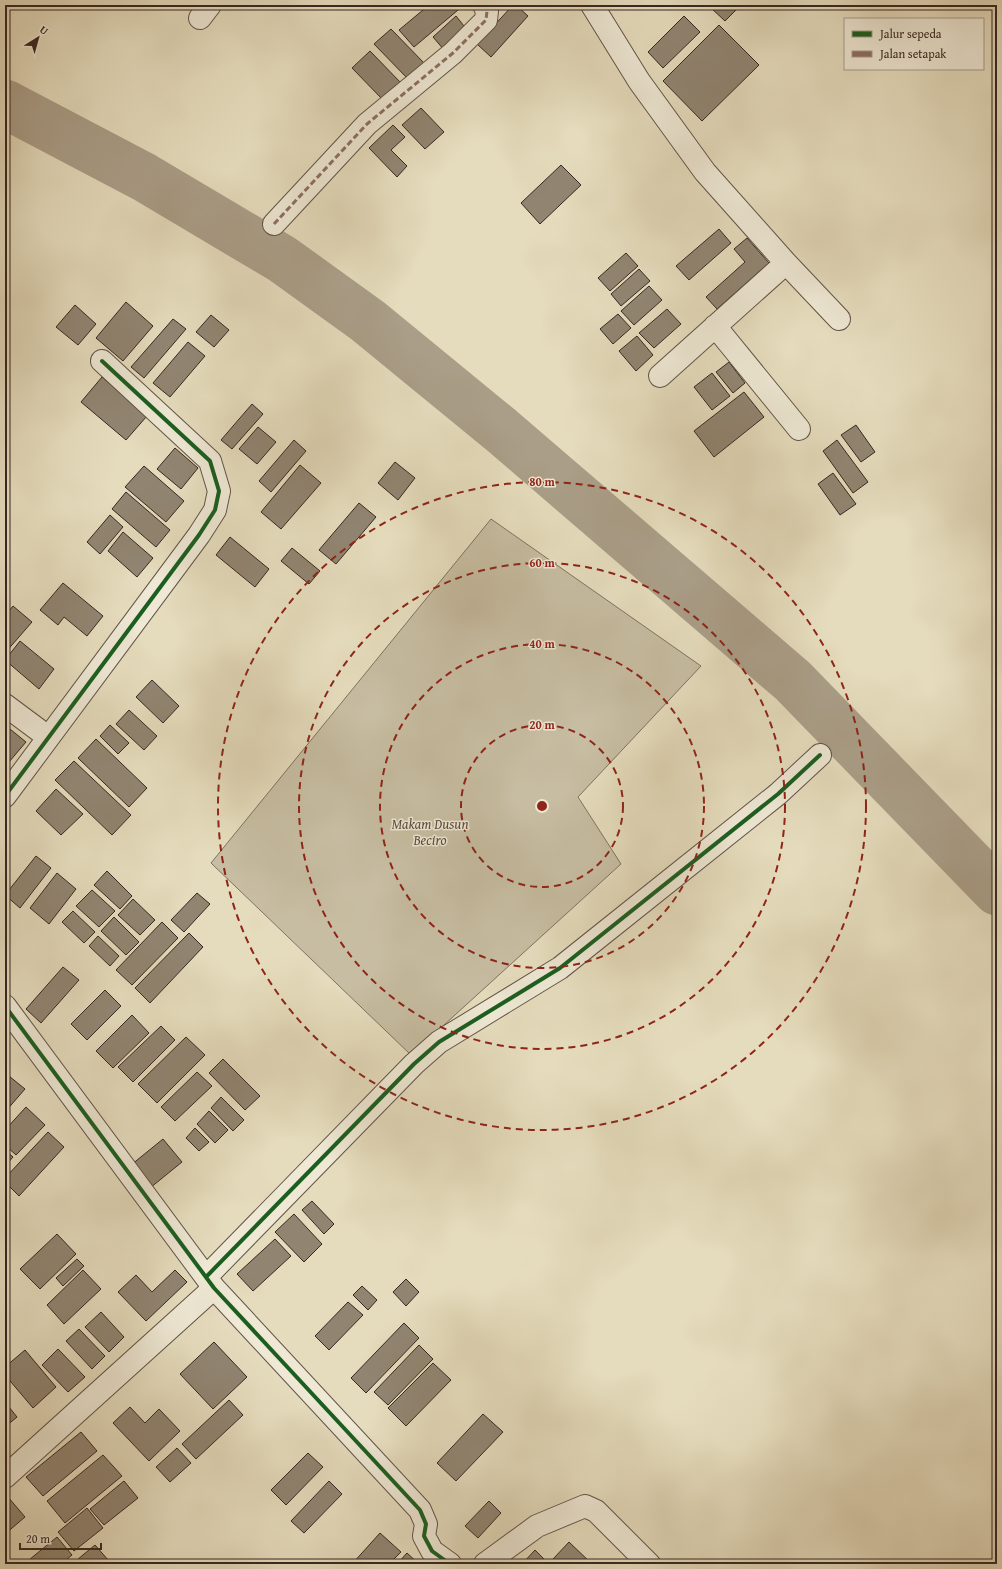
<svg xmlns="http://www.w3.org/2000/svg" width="1002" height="1569" viewBox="0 0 1002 1569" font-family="'Gentium Book Plus',serif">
<rect width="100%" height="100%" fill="#e5dcbd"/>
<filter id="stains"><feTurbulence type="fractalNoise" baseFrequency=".005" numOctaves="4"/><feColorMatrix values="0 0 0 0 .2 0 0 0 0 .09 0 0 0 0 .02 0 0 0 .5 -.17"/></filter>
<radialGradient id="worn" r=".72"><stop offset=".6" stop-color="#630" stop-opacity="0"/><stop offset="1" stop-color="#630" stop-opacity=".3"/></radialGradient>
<!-- green -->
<path fill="#c7bda2" stroke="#7f7262" d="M491 519 701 666 578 797 621 864 411 1055 211 863Z"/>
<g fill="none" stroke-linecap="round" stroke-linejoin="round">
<!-- river -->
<path stroke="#aa9e88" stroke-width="49" d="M5 104 144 177 282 259 368 321 501 430 793 681 997 891"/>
</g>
<!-- building -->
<path fill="#918572" stroke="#372721" d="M429 5H454L458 10 414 47 399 30Z
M513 5H516L528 16 491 57 477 44Z
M712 5H741L725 21 710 7Z
M456 16 468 31 445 51 433 37Z
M684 16 700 32 663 68 648 52Z
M719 25 759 65 702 121 663 81Z
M391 29 425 64 409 80 374 44Z
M370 51 402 84 384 101 352 68Z
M421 108 444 132 425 149 402 125Z
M393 125 405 137 391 150 407 166 397 177 369 148Z
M561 165 581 185 540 224 521 203Z
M719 229 731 243 689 280 676 266Z
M747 238 769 263 717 309 706 297 745 262 734 249Z
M626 253 638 266 610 291 598 278Z
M639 269 650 281 621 306 611 294Z
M649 286 662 300 634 325 621 311Z
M126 302 153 326 123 361 96 338Z
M75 305 96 324 78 345 56 327Z
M667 309 681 324 654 348 639 333Z
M618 314 631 328 613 344 600 329Z
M211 315 229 330 214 347 196 332Z
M173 319 186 329 144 378 131 367Z
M637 336 653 355 636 371 619 351Z
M188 342 205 356 170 397 153 383Z
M729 362 745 383 733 393 716 372Z
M712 373 730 396 712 410 694 387Z
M102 377 147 416 126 440 81 402Z
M744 392 764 417 714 457 694 431Z
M252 404 263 414 232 449 221 440Z
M856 425 875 452 861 462 841 435Z
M258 427 276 442 257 464 239 449Z
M294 440 306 451 271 492 259 481Z
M837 440 868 482 853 493 823 451Z
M175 448 198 468 181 489 157 469Z
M395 462 415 478 398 500 378 483Z
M300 465 321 483 281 529 261 512Z
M144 466 184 501 166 522 125 487Z
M833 473 856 504 840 515 818 484Z
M126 492 170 530 156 547 112 509Z
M359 503 376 517 336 564 319 550Z
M110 515 123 527 100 554 87 542Z
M123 532 153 558 137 577 108 551Z
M230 537 269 569 255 587 216 555Z
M292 548 320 571 309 584 281 561Z
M63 583 103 616 87 636 64 617 58 625 40 610Z
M13 606 32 622 5 653V616Z
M20 641 54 669 39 689 5 660Z
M152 680 179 706 163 723 136 697Z
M129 710 157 736 144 750 116 724Z
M5 725 26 742 9 762 5 759Z
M110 725 129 743 118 754 100 736Z
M96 739 147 788 129 807 78 758Z
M74 761 131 815 112 835 55 780Z
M56 789 83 814 61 835 36 811Z
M36 856 51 868 20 908 5 895Z
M107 871 132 896 120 909 94 885Z
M57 873 76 889 49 924 30 908Z
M92 890 115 911 99 927 76 906Z
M197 893 210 904 184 932 171 920Z
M133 899 155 920 140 935 118 915Z
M73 911 95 932 84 943 62 922Z
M114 917 139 942 126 955 101 931Z
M162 922 178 938 132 985 116 970Z
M189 933 203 947 150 1003 135 988Z
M98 936 119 956 110 966 89 946Z
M63 967 79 980 41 1023 26 1009Z
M105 990 121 1006 87 1040 71 1024Z
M132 1015 149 1033 113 1068 96 1051Z
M161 1026 175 1040 133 1082 118 1067Z
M186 1037 205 1055 157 1103 138 1084Z
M223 1059 260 1096 245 1110 209 1073Z
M197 1072 212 1086 175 1121 161 1107Z
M9 1076 25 1089 5 1112V1081Z
M221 1097 244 1120 233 1131 211 1108Z
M26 1107 45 1125 16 1155 5 1145V1130Z
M209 1111 228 1130 215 1143 197 1124Z
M195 1128 209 1142 199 1151 186 1138Z
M48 1132 64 1147 19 1196 5 1182V1178Z
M163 1139 182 1162 150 1188 131 1165Z
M5 1150 13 1157 5 1166Z
M312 1201 334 1224 324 1234 302 1210Z
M294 1214 322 1244 304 1262 275 1232Z
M57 1234 76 1254 40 1289 20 1269Z
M275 1239 291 1256 253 1291 237 1274Z
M77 1259 84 1266 63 1286 56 1278Z
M83 1270 101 1289 64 1324 47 1305Z
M175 1270 187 1282 146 1321 118 1292 136 1275 152 1292Z
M406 1279 419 1292 406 1306 393 1292Z
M362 1286 377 1300 368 1310 353 1295Z
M348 1302 363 1315 329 1350 315 1336Z
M101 1312 124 1337 109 1352 85 1327Z
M404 1323 419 1338 366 1393 351 1378Z
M79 1329 105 1356 92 1369 66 1341Z
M214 1342 247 1377 213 1409 180 1374Z
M419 1345 433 1359 388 1405 374 1392Z
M58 1349 85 1377 68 1392 42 1365Z
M25 1350 56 1387 33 1408 5 1375V1367Z
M433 1363 451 1380 406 1426 388 1408Z
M229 1400 243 1415 196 1459 182 1444Z
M5 1402 17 1417 5 1427Z
M130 1407 145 1423 159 1409 180 1431 149 1461 113 1423Z
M483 1414 503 1432 456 1481 437 1463Z
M81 1432 97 1451 43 1496 26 1477Z
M177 1448 191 1463 170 1482 156 1467Z
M308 1453 323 1467 286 1505 271 1490Z
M103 1455 122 1476 65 1523 47 1501Z
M124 1481 138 1498 104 1525 90 1509Z
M329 1481 342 1494 304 1533 291 1521Z
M8 1497 25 1517 5 1534V1499Z
M489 1501 501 1513 478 1538 465 1526Z
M87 1508 103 1528 74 1551 58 1532Z
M380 1533 401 1552 389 1564H352Z
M57 1537 72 1555 61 1564H24Z
M569 1542 592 1564H559L553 1559Z
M95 1545 109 1561 105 1564H72Z
M535 1550 549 1564H522Z
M407 1553 419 1564H397Z"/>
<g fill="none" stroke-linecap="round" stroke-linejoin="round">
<defs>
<path id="minor" d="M592 5 639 81 705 172 786 263 839 319
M200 18 210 5
M274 224 367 124 453 53 486 20 487 11 484 5
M715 326 799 429
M660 376 786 263
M5 705 48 737
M5 796 199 535 215 510 219 491 210 461 102 361
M5 1006 214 1288 420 1510 426 1524 424 1536 432 1551 450 1564
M206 1277 414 1064 439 1042 560 968 778 794 820 755
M5 1477 214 1288
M485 1564 537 1526 585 1506 596 1511 649 1564"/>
</defs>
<!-- minor casing -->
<use href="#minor" stroke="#625448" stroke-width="24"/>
<!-- minor -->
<use href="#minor" stroke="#eee8d4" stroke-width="22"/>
<!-- quiet -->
<path stroke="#8d6e63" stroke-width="3" stroke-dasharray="6 3" stroke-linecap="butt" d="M274 224 367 124 453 53 486 20 487 11 484 5"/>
<defs>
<path id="cycleway" d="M5 796 199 535 215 510 219 491 210 461 102 361
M5 1006 214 1288 420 1510 426 1524 424 1536 432 1551 450 1564
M206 1277 414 1064 439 1042 560 968 778 794 820 755"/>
</defs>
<!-- cycleway casing -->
<use href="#cycleway" stroke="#eee8d4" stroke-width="6"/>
<!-- cycleway -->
<use href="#cycleway" stroke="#1b5e20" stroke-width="4"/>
</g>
<!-- distance rings -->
<g fill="none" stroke="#8f2418" stroke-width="2" stroke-dasharray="7 5">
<circle cx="542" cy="806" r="81"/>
<circle cx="542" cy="806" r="162"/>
<circle cx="542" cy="806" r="243"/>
<circle cx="542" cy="806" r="324"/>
</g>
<g text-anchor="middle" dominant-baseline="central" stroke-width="3" stroke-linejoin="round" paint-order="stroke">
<!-- park labels -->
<g font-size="14" font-style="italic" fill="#5b4c41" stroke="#eee8d4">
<text x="430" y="824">Makam Dusun<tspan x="430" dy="16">Beciro</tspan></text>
</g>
</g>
<circle cx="542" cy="806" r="6" fill="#8f2418" stroke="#eee8d4" stroke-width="2"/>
<g font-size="12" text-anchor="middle" font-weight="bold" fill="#8f2418" stroke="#eee8d4" stroke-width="3" stroke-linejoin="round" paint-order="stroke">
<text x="542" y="486">80 m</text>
<text x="542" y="567">60 m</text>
<text x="542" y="648">40 m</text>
<text x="542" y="729">20 m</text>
</g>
<!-- margin -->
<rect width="1002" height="1569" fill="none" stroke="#e5dcbd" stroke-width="20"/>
<rect x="6" y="6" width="990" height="1557" fill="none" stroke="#372721" stroke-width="2"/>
<rect x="10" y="10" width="982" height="1549" fill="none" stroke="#372721"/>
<!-- legend -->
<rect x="844" y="18" width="140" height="52" fill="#eee8d4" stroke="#a59b8c"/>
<rect x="852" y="31" width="20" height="6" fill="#1b5e20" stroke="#a59b8c"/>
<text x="880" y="38" font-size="12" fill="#372721">Jalur sepeda</text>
<rect x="852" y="51" width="20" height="6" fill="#8d6e63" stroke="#a59b8c"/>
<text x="880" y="58" font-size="12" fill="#372721">Jalan setapak</text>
<!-- north arrow -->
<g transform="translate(38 38) rotate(37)" stroke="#eee8d4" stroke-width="3" paint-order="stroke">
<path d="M0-3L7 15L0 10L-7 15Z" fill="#372721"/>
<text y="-6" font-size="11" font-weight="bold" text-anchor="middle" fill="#372721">U</text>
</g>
<!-- scale -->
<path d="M20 1543v6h81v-6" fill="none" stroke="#372721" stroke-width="2"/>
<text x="26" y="1543" font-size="12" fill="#372721" stroke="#eee8d4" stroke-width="3" paint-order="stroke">20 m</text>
<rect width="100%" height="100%" filter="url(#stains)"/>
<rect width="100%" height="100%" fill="url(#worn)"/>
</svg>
